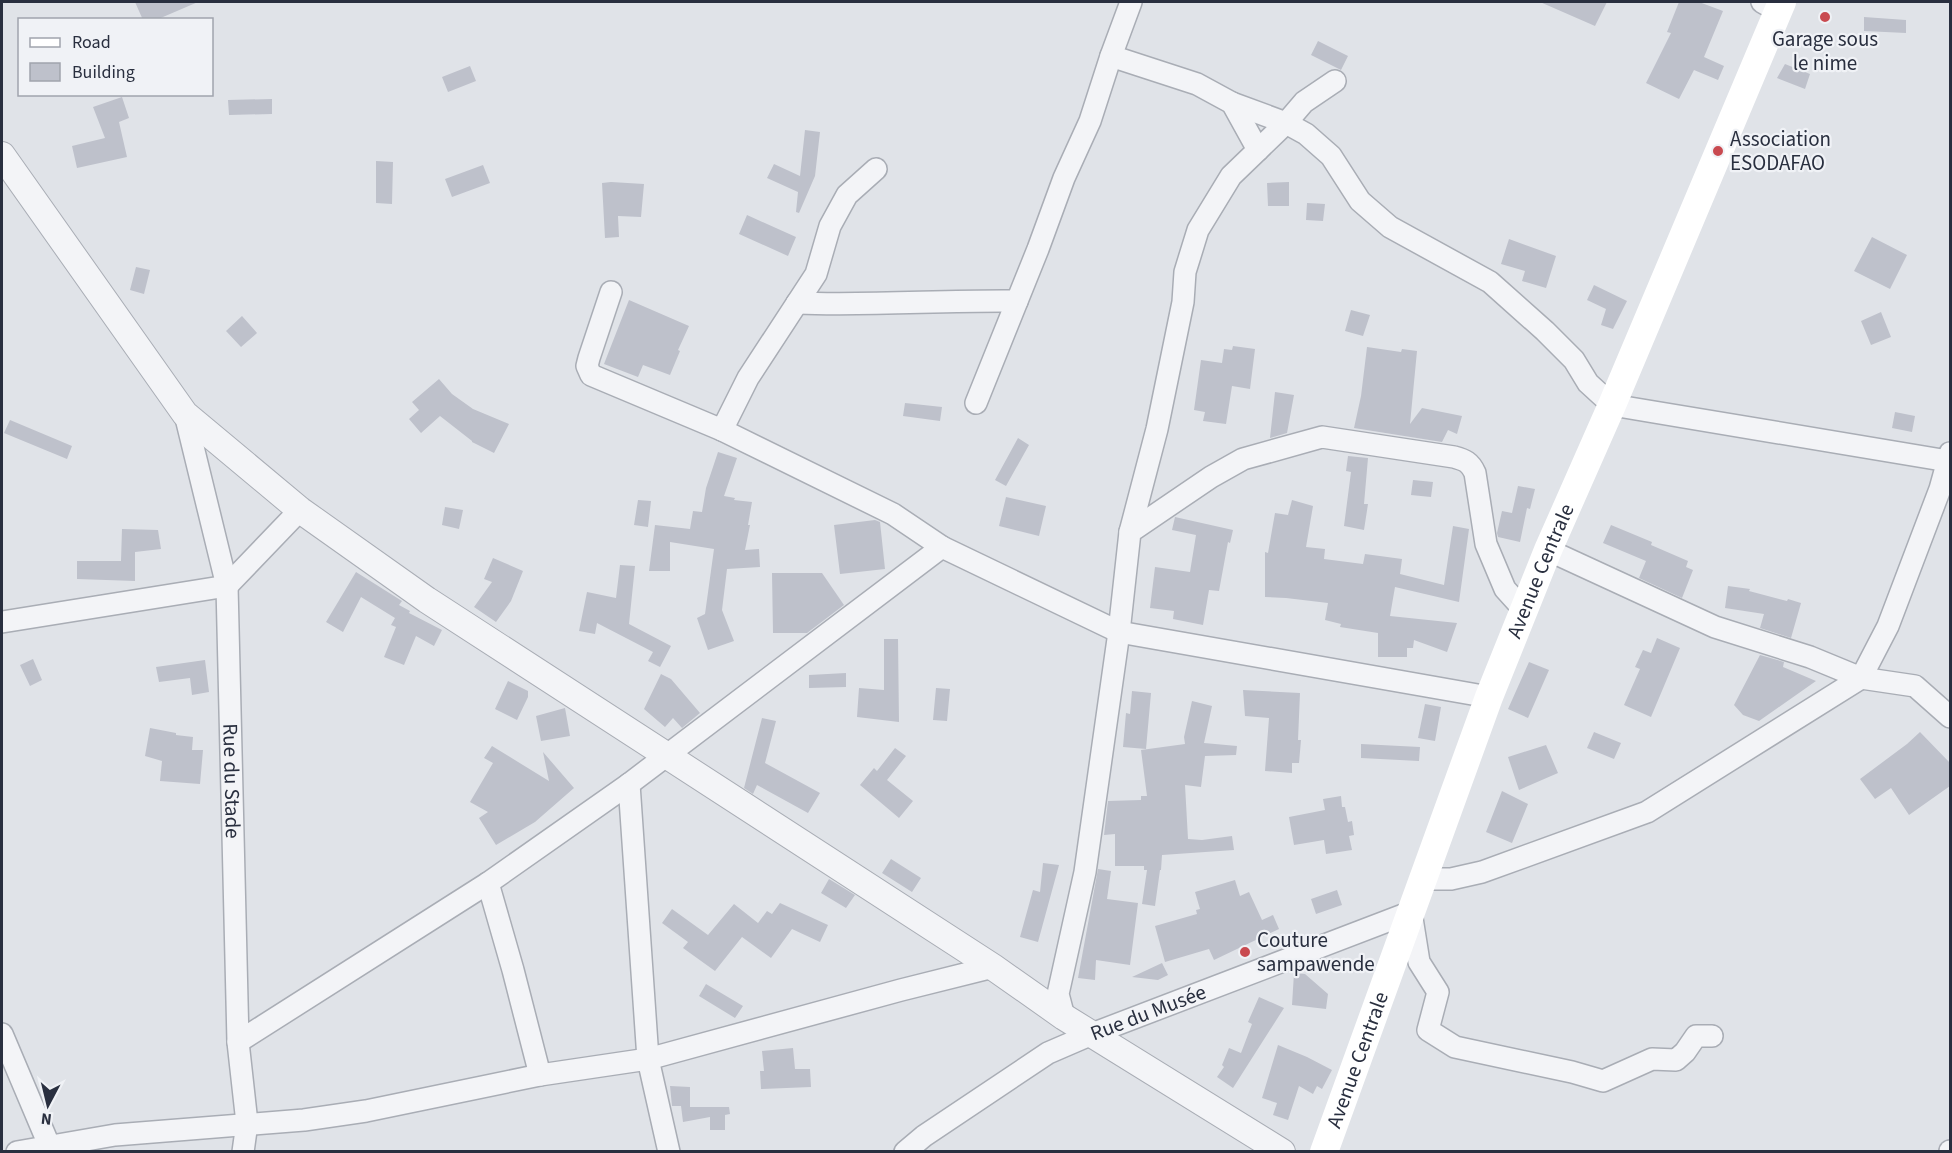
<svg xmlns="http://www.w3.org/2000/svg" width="1952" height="1153" viewBox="0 0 1952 1153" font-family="'Source Sans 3',sans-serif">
<rect width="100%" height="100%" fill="#e0e3e8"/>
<!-- building -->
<path fill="#bec1cb" d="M135 2H198L156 20H143Z
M1540 2H1607L1595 26Z
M1679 2H1699L1723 11 1704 57 1724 66 1718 80 1694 70 1679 99 1646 83 1671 33 1667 32Z
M1864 17 1906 20V33L1864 31Z
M1318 41 1348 56 1341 70 1311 55Z
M1785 64 1810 74 1805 89 1777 78Z
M470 66 476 81 448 92 442 77Z
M122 97 129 118 119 122 127 157 77 168 72 146 105 138 93 107Z
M272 99V114L229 115 228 100Z
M805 130 820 132 815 176 799 213 796 212 798 192 767 178 774 164 800 176Z
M376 161 393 162 392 204 376 203Z
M483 165 490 183 452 197 445 179Z
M611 182 644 184 641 217 618 216 619 237 605 238 602 183Z
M1289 182V206H1268L1267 183Z
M1307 203 1325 204 1323 221 1306 220Z
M747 215 796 237 788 256 739 234Z
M1872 237 1907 255 1890 289 1854 271Z
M1509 239 1556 256 1546 288 1522 281 1525 271 1501 264Z
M136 267 150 270 144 294 130 290Z
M1594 285 1627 301 1613 329 1601 325 1606 309 1587 300Z
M629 300 689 326 678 350 680 351 670 375 643 365 638 377 604 364Z
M1351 310 1370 315 1363 336 1345 331Z
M1881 312 1891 337 1871 345 1861 321Z
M242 316 257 333 241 347 226 331Z
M1233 346 1255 349 1250 389 1232 386 1226 424 1203 421 1205 412 1194 410 1201 360 1222 363 1224 349 1232 350Z
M1367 347 1401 352 1402 349 1417 351 1410 424 1422 408 1462 416 1457 434 1448 430 1442 442 1354 428 1361 396Z
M439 379 452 394 473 409 509 424 494 453 472 442V441L440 416 421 433 409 419 419 410 412 402Z
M1275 392 1294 395 1287 433 1270 438Z
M905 403 942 407 940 421 903 416Z
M1895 412 1915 416 1912 432 1892 428Z
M10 420 72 446 67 459 4 433Z
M1018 438 1029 445 1006 486 995 480Z
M718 452 737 458 724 496 735 498 734 500 752 502 748 525H750L745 550 759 549 760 567 727 569 722 610 734 641 708 650 697 618 705 614 714 549 670 542V571H649L655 525 690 529 693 511 702 512 706 488Z
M1348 456 1368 458 1364 504H1368L1364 530 1344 526 1351 472 1346 471Z
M1413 480 1433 482 1431 497 1411 495Z
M1518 486 1535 489 1530 509 1527 508 1520 542 1498 537 1497 533 1502 511 1512 513Z
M1006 497 1046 506 1039 536 999 526Z
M638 500 651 501 648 527 634 525Z
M1292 500 1313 506 1306 547 1325 549 1324 559 1363 564 1365 554 1402 559 1400 574 1444 585 1453 526 1469 529 1459 602 1395 587 1390 616 1457 623 1447 652 1414 640 1413 648H1407V657H1378V633L1340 627 1341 624 1325 620 1328 603 1286 598 1265 597V552L1268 553 1275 513 1288 515Z
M445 507 463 510 459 529 442 525Z
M1175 517 1233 530 1230 543 1228 542 1219 591 1209 590 1203 625 1173 619 1174 611 1150 608 1155 567 1190 572 1196 535 1172 530Z
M875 520 880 522 885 569 840 574 834 525Z
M1611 525 1652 542 1651 545 1688 561 1686 567 1693 570 1682 598 1639 578 1646 561 1603 543Z
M122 529 158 530 161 549 135 552V581L77 579V561H121Z
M493 558 523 571 511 601 496 622 474 607 492 582 484 579Z
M620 565 635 566 629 624 671 646 660 667 648 661 653 652 597 623 595 634 579 631 587 592 616 598Z
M356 572 402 601 399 605 410 611 409 613 442 630 434 646 416 636 404 665 384 657 396 627 391 625 395 618 361 597 343 632 326 622Z
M772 573H822L844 605 807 633H773Z
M1728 586 1750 589 1749 591 1787 601 1788 599 1801 603 1791 638 1760 628 1764 614 1725 608Z
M1657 638 1680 648 1651 717 1624 705 1640 669 1635 667 1643 650 1651 653Z
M884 639H898L899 722 857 717 859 688 884 690Z
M1760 655 1784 662 1783 667 1816 681 1759 721 1743 715 1734 705Z
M33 659 42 680 30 686 20 665Z
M205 660 209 692 192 695 190 678 159 682 156 667Z
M1529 662 1549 670 1528 718 1508 709Z
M846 673V687L809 688V675Z
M661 674 671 679 700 713 682 728 673 718 665 727 644 709Z
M508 681 528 691V697L517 720 495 709Z
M936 688 950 689 947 721 933 720Z
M1243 690 1300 693 1298 740H1301L1299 763H1292V773L1265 771 1269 718 1245 716Z
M1132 691 1151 693 1146 749 1123 747 1126 713 1130 714Z
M1192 701 1212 706 1204 743 1237 746 1236 755 1205 756 1201 787 1185 785 1188 839 1202 840 1232 836 1234 850 1162 855 1161 870H1160L1155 906 1142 904 1147 870H1144V866H1115V834L1104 835 1108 801 1141 800V796H1147L1141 750 1185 744 1184 737Z
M1425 704 1441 707 1435 741 1418 738Z
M565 708 570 736 541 741 536 716Z
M762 718 776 721 765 763 820 793 808 813 757 785 753 794 744 788Z
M150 728 176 733V735L193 737 192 750H203L200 784 160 781 162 761 145 756Z
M1594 732 1621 743 1614 759 1587 748Z
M1920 732 1950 763V786L1909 815 1891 788 1875 799 1860 779 1907 744Z
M1361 744 1420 747 1419 761 1361 758Z
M1546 745 1558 773 1519 790 1508 757Z
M492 746 549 781 543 752 574 788 535 822 496 845 479 818 488 812 470 802 493 763 484 758Z
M895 748 906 756 887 780 913 801 899 818 860 785 874 768 877 771Z
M1502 791 1528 804 1512 843 1486 832Z
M1341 796 1342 807H1345L1348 822 1352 821 1354 835 1349 836 1352 850 1326 854 1324 840 1294 845 1289 817 1325 810 1323 799Z
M891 859 921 878 912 892 882 873Z
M1043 863 1059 865 1038 942 1020 937 1033 890 1040 892Z
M1098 869 1111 871 1107 899 1138 903 1130 965 1096 960 1095 980 1078 978Z
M829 879 855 895 846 908 821 893Z
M1235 880 1240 896 1249 892 1262 920 1273 915 1279 929 1214 960 1209 949 1165 962 1155 926 1197 914 1196 910 1200 909 1195 892Z
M1337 890 1342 905 1316 914 1311 899Z
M780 903 828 925 820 942 792 929 771 958 742 937 715 971 683 948 688 942 662 923 672 909 708 935 734 904 758 923 767 911 772 914Z
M1162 963 1168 975 1158 980 1132 977Z
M1294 973 1305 974 1328 994 1326 1009 1292 1005Z
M706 984 743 1006 735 1018 699 996Z
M1259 997 1284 1008 1233 1088 1217 1077 1224 1067 1222 1065 1229 1048 1241 1053 1252 1024 1248 1022Z
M1278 1045 1307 1057 1332 1070 1322 1089 1317 1086 1313 1094 1299 1086 1288 1120 1273 1115 1277 1103 1262 1098Z
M793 1048 795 1069H810L811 1087 761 1089 760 1071H764L762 1051Z
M670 1086 690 1087V1107H729L730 1114 725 1115V1130H710V1117L683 1122 681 1106H672Z"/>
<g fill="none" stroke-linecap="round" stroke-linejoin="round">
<defs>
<g id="minor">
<path d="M1762 2 1778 11"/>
<path d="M1232 103 1286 123 1304 102 1335 81"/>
<path d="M1258 150 1286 123 1306 134 1331 156 1360 201 1390 227 1490 282 1545 331 1574 360 1588 383 1612 405 1948 461"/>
<path d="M611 292 589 358 587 366 591 375 722 430 893 514 942 547"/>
<path d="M797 303C870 306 944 300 1017 301"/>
<path d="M976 403 1038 249 1064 178 1090 121 1111 56"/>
<path id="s1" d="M185 414 227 586 238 1042 247 1123 243 1152"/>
<path d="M722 430 748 378 816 274 830 226 847 195 876 169"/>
<path d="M1130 532 1157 429 1183 302 1185 272 1198 230 1231 176 1258 150 1232 103 1197 84 1111 56 1131 2"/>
<path d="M1548 550 1715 627 1810 657 1861 678 1915 686 1950 717"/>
<path d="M2 622 227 586 300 510"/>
<path d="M629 784 648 1059 669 1152"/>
<path d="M1422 879H1451L1482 872 1647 812 1861 678 1888 626 1940 489 1950 453"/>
<path d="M488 883 513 970 540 1075"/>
<path d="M1064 1017 1058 994 1085 872 1119 632 1130 532 1211 477 1243 459 1322 437 1454 457C1465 460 1470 462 1475 473L1486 544 1505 589 1524 610"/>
<path d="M2 1034 49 1145"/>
<path d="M238 1042 488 883 629 784 942 547 1119 632 1489 697"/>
<path d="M17 1152 115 1135 304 1120 366 1111 540 1075 648 1059 901 990 993 967"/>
<path id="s2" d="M905 1152 924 1136 1048 1053 1092 1034 1411 912 1419 962 1438 992 1428 1030 1455 1047 1572 1072 1603 1081 1652 1059 1676 1060 1685 1052 1696 1036H1712"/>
<path d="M1950 1152V1151"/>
</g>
<path id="tertiary" d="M2 155 185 414 300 510 427 600 993 967 1064 1017 1282 1152"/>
</defs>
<!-- minor casing -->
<use href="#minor" stroke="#a9adb5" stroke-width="24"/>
<!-- tertiary casing -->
<use href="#tertiary" stroke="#a9adb5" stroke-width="28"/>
<!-- minor -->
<use href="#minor" stroke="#f3f4f7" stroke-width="21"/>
<!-- tertiary -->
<use href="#tertiary" stroke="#f3f4f7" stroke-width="26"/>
<!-- secondary -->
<path stroke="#fff" stroke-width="28" id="s3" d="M1324 1152 1489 697 1548 550 1612 405 1782 2"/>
</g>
<!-- markers -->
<g fill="#c94a50" stroke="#f0f2f6" stroke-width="2">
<circle cx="1825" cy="17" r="6"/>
<circle cx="1718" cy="151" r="6"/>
<circle cx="1245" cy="952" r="6"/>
</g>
<g text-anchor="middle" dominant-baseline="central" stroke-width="4.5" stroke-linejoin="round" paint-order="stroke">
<!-- poi labels -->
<g font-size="21" fill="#292f3f" stroke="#f0f2f6" text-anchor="start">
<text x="1825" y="39" text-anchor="middle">Garage sous<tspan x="1825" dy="24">le nime</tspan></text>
<text x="1730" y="139">Association<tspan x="1730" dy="24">ESODAFAO</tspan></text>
<text x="1257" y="940">Couture<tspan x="1257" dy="24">sampawende</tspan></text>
</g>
<!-- street labels -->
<g font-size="21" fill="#292f3f" stroke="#f0f2f6">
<text stroke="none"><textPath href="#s3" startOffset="620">Avenue Centrale</textPath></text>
<text stroke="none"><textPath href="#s1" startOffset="372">Rue du Stade</textPath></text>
<text stroke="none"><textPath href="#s2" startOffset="282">Rue du Musée</textPath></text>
<text stroke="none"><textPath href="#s3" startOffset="98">Avenue Centrale</textPath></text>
</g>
</g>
<!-- border -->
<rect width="1952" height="1153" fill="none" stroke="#292f3f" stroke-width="6"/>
<!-- legend -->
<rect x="18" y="18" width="195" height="78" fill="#f0f2f6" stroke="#a0a4ad" stroke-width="1.5"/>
<rect x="30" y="38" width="30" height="9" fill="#ffffff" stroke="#a0a4ad" stroke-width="1.5"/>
<text x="72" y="48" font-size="18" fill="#292f3f">Road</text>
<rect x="30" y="63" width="30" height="18" fill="#bec1cb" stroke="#a0a4ad" stroke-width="1.5"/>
<text x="72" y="78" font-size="18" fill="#292f3f">Building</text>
<!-- north arrow -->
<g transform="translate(48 1105) rotate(187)" stroke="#f0f2f6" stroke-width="4.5" paint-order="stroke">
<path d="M0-4.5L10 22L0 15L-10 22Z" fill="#292f3f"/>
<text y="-9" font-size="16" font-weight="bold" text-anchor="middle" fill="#292f3f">N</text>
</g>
</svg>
